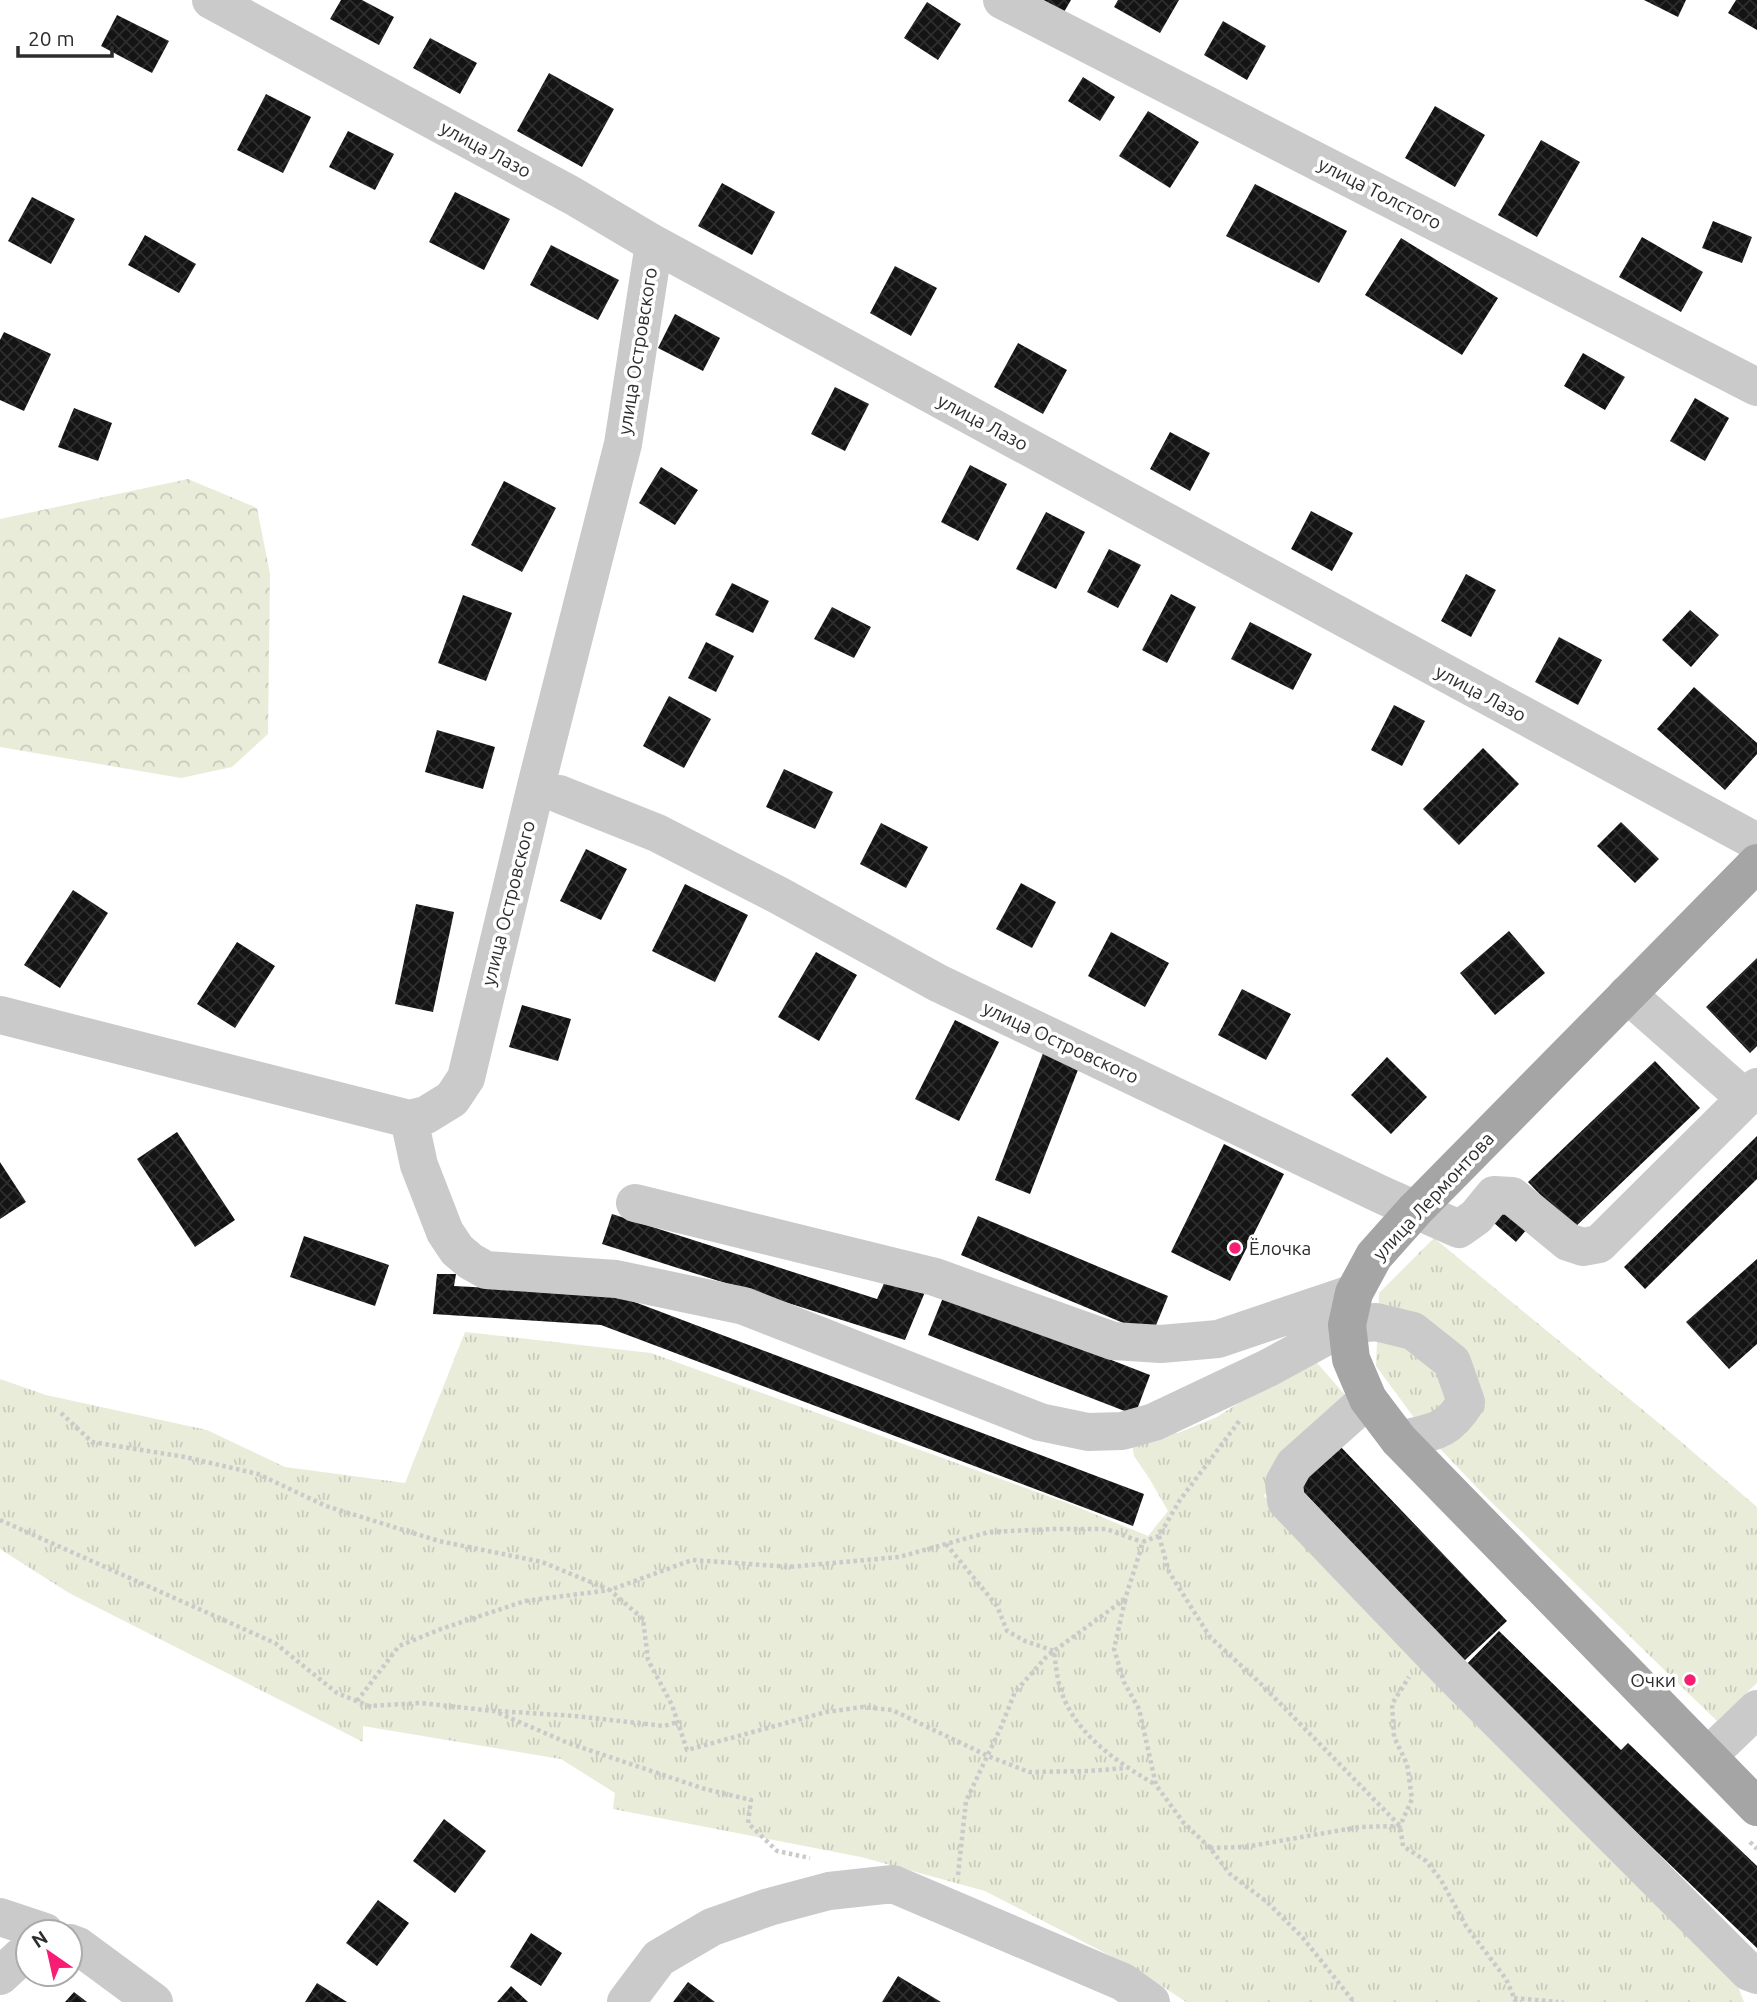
<svg xmlns="http://www.w3.org/2000/svg" width="1757" height="2002" viewBox="0 0 1757 2002" font-family="Ubuntu,sans-serif">
<defs>
<pattern id="grass-tufts" width="24" height="20" patternUnits="userSpaceOnUse" patternTransform="scale(1.75)"><rect width="24" height="20" fill="#e9ecd9"/><path d="M3 7l-1-3M5 7V3M7 7l1-3M15 17l-1-3M17 17v-4M19 17l1-3" fill="none" stroke="#c8cbbb"/></pattern>
<pattern id="forest-crowns" width="20" height="18" patternUnits="userSpaceOnUse" patternTransform="scale(1.75)"><rect width="20" height="18" fill="#e9ecd9"/><path d="M2 6a3 3 0 1 1 6 0M12 15a3 3 0 1 1 6 0" fill="none" stroke="#c8cbbb"/></pattern>
<pattern id="building-cross-hatch" width="8" height="8" patternUnits="userSpaceOnUse" patternTransform="scale(1.75)"><rect width="8" height="8" fill="#141414"/><path d="M0 0l8 8M0 8l8-8" fill="none" stroke="#2e2e2e"/></pattern>
</defs>
<rect width="100%" height="100%" fill="#fff"/>
<!-- grass -->
<path fill="url(#grass-tufts)" d="M1434 1238 1672 1434 1757 1507V1683L1717 1721 1485 1496 1426 1434 1376 1366 1379 1293Z
M465 1332 651 1353 1070 1504 1148 1536 1168 1511 1149 1478 1134 1456 1132 1444 1145 1432 1178 1433 1217 1417 1311 1356 1347 1397 1296 1443 1264 1496 1737 1984 1744 2002H1186L1138 1970 985 1891 861 1857 613 1809 615 1793 561 1759 363 1726V1742L69 1593 0 1549V1379L46 1395 207 1430 285 1467 405 1483Z"/>
<!-- forest -->
<path fill="url(#forest-crowns)" d="M188 479 257 508 270 574 268 734 232 767 181 778 0 747V519Z"/>
<!-- building -->
<path fill="url(#building-cross-hatch)" d="M341 0H362L394 17 379 45 330 19Z
M1043 0H1071L1064 12Z
M1118 0H1179L1160 33 1114 7Z
M1644 0H1686L1678 17Z
M1736 0H1757V30L1728 13Z
M927 2 961 24 938 60 904 38Z
M117 15 169 41 152 73 101 46Z
M1223 21 1266 46 1247 80 1204 55Z
M430 38 477 63 460 94 413 68Z
M549 73 614 109 582 167 517 131Z
M1083 77 1115 97 1100 121 1068 101Z
M266 94 311 117 283 173 237 150Z
M1435 106 1485 135 1455 187 1405 158Z
M1148 111 1199 142 1170 188 1119 156Z
M348 131 394 154 375 190 329 167Z
M1541 140 1580 162 1537 237 1498 215Z
M722 183 775 212 752 255 698 226Z
M1255 184 1347 231 1319 283 1226 236Z
M455 192 510 219 484 270 429 242Z
M32 197 75 219 51 264 8 241Z
M1713 221 1752 237 1742 263 1702 248Z
M145 235 196 264 179 293 128 265Z
M1642 237 1703 272 1681 312 1619 277Z
M1401 238 1498 298 1462 355 1365 295Z
M551 245 619 280 598 320 530 285Z
M895 266 937 288 911 336 870 313Z
M675 314 720 338 703 371 658 348Z
M4 332 51 354 24 411 0 400V340Z
M1018 343 1067 370 1043 414 994 387Z
M1583 353 1625 377 1605 410 1564 386Z
M835 387 869 404 845 451 811 434Z
M1695 398 1729 418 1705 461 1670 441Z
M74 408 112 423 98 461 58 447Z
M1170 432 1210 453 1190 491 1150 469Z
M970 465 1007 484 978 541 941 522Z
M661 467 698 490 675 525 639 503Z
M504 481 556 508 522 572 471 545Z
M1311 511 1353 533 1332 571 1291 549Z
M1046 512 1085 532 1056 589 1016 569Z
M1109 549 1141 565 1118 608 1087 592Z
M1466 574 1496 590 1471 637 1441 621Z
M732 583 769 601 753 633 715 615Z
M1171 594 1196 607 1167 663 1142 650Z
M463 595 512 613 486 681 438 663Z
M832 607 871 627 854 658 814 639Z
M1690 610 1719 635 1691 667 1662 640Z
M1250 622 1312 654 1293 690 1231 659Z
M1559 637 1602 660 1578 705 1535 682Z
M706 642 734 656 716 692 688 678Z
M1694 687 1757 743V754L1725 790 1657 729Z
M669 696 711 719 684 768 643 746Z
M1394 705 1425 721 1402 766 1371 750Z
M437 730 495 747 483 789 425 772Z
M1483 748 1519 784 1459 845 1423 809Z
M784 769 833 792 815 829 766 807Z
M1621 822 1659 859 1635 883 1597 846Z
M881 823 928 847 906 888 860 864Z
M586 849 627 869 601 920 560 901Z
M1021 883 1056 902 1032 948 996 929Z
M685 884 748 915 715 982 652 951Z
M73 890 108 913 60 988 24 965Z
M416 904 454 912 433 1012 395 1004Z
M1509 931 1545 973 1495 1015 1460 973Z
M1111 932 1169 963 1145 1007 1088 976Z
M237 942 275 966 235 1028 197 1004Z
M816 952 857 975 819 1041 778 1017Z
M1757 958V1046L1750 1053 1706 1007Z
M1242 989 1291 1014 1266 1060 1218 1035Z
M522 1005 571 1019 558 1061 509 1047Z
M955 1020 999 1042 959 1121 915 1099Z
M1045 1048 1081 1062 1030 1194 995 1180Z
M1387 1057 1427 1097 1391 1134 1351 1095Z
M1655 1061 1700 1108 1573 1229 1528 1182Z
M177 1132 235 1220 195 1247 137 1159Z
M1757 1136V1179L1645 1289 1624 1267Z
M1224 1144 1284 1174 1230 1281 1171 1252Z
M0 1162 26 1202 0 1219Z
M1511 1203 1533 1222 1516 1242 1494 1223Z
M612 1214 877 1299 886 1279 925 1292 905 1340 602 1244Z
M978 1216 1168 1296 1152 1335 961 1255Z
M304 1236 389 1265 375 1306 290 1277Z
M1757 1259V1344L1729 1369 1686 1322Z
M437 1274H456L454 1286 616 1295 1144 1494 1133 1526 601 1325 433 1314Z
M944 1295 1150 1375 1135 1415 928 1335Z
M1339 1445 1507 1621 1464 1661 1297 1485Z
M1499 1631 1621 1750 1628 1743 1757 1866V1948L1586 1784 1457 1674Z
M444 1819 486 1851 455 1893 413 1861Z
M378 1900 409 1923 377 1966 346 1943Z
M531 1933 562 1953 541 1986 510 1967Z
M898 1976 941 2002H882Z
M688 1982 715 2002H673Z
M317 1983 347 2002H305Z
M511 1986 528 2002H497Z
M74 1992 87 2002H65Z"/>
<g fill="none" stroke-linecap="round" stroke-linejoin="round">
<!-- path -->
<path stroke="#cacaca" stroke-width="4.5" stroke-dasharray="3.5 3.5" stroke-linecap="butt" d="M61 1413 92 1442 185 1457 258 1474 326 1506 439 1541 542 1562 610 1590 692 1560 789 1567 899 1557 989 1532 1053 1529H1106L1142 1542
M0 1520 275 1643 337 1693 369 1706 421 1703 494 1711 568 1743 705 1789 751 1800 748 1823 777 1851 810 1858
M1159 1536 1169 1572 1210 1637 1260 1683 1400 1826 1403 1846 1426 1861 1441 1880 1466 1926 1506 1979 1516 2002
M946 1544 997 1606 1007 1631 1025 1641 1054 1651C1056 1669 1058 1688 1067 1705 1085 1741 1122 1765 1156 1785
M1125 1600 1114 1649 1124 1682 1139 1709 1156 1785 1183 1822 1210 1848 1230 1874 1267 1902 1303 1938 1354 2002
M357 1701 399 1646 441 1629 525 1601 610 1590 643 1619 648 1660 672 1705 687 1750 826 1712 863 1707 892 1710 988 1756 1029 1772 1089 1771 1126 1768
M498 1711 575 1716 664 1726 677 1722
M1750 1842 1757 1849
M1210 1848 1245 1847 1359 1827 1400 1826 1412 1799 1407 1764 1394 1737 1392 1704 1409 1677
M958 1875 966 1801 1001 1727 1015 1692 1047 1656 1125 1599 1140 1552 1142 1542 1159 1536 1180 1500 1240 1420
M1514 1998 1558 2002"/>
<!-- minor -->
<path stroke="#cacaca" stroke-width="38" d="M211 0 573 196 654 244 1757 842
M1002 0 1757 387
M559 794 657 833 778 895 938 983 1382 1195 1459 1229 1476 1217 1494 1195 1512 1196 1568 1242 1583 1247 1599 1244 1757 1087
M1627 994 1745 1098
M0 1015 409 1119 426 1115 452 1099 466 1078 536 786 623 444 654 244
M409 1119 419 1165 445 1232 457 1250 470 1261 486 1270 616 1279 744 1306 1040 1422 1088 1432 1122 1431 1154 1422 1268 1368 1347 1325 1376 1322 1413 1331 1452 1362 1466 1402C1447 1433 1432 1432 1399 1440
M635 1203 935 1277 1113 1341 1161 1344 1218 1339 1354 1293
M1368 1399 1294 1465 1284 1483 1286 1501 1450 1672 1749 1972 1757 1975
M1708 1756 1757 1709
M0 1917 45 1932
M70 1943 78 1946 154 2002
M0 1976 28 1950
M626 2002 659 1958 712 1927 769 1907 829 1891 893 1884 1123 1982 1151 2002"/>
<!-- major -->
<path stroke="#a5a5a5" stroke-width="38" d="M1757 863 1415 1210 1374 1256 1354 1293 1347 1325 1351 1359 1368 1399 1399 1440 1757 1807"/>
</g>
<!-- markers -->
<g fill="#f61d73" stroke="#fff" stroke-width="2.5">
<circle cx="1235" cy="1248" r="7"/>
<circle cx="1690" cy="1680" r="7"/>
</g>
<g text-anchor="middle" dominant-baseline="central" stroke-width="7" stroke-linejoin="round" paint-order="stroke">
<!-- street labels -->
<g font-size="19" fill="#2d2d2d" stroke="#fff">
<text transform="translate(486 149) rotate(28)">улица Лазо</text>
<text transform="translate(1380 193) rotate(27)">улица Толстого</text>
<text transform="translate(637 351) rotate(-81)">улица Островского</text>
<text transform="translate(983 422) rotate(28)">улица Лазо</text>
<text transform="translate(1481 693) rotate(28)">улица Лазо</text>
<text transform="translate(508 903) rotate(-76)">улица Островского</text>
<text transform="translate(1061 1042) rotate(25)">улица Островского</text>
<text transform="translate(1433 1196) rotate(-47)">улица Лермонтова</text>
</g>
<!-- poi labels -->
<g font-size="19" fill="#2d2d2d" stroke="#fff" text-anchor="start">
<text x="1249" y="1248">Ёлочка</text>
<text x="1676" y="1680" text-anchor="end">Очки</text>
</g>
</g>
<!-- north arrow -->
<g transform="translate(49 1953) rotate(326)"><circle r="33" fill="#ffffff" stroke="#ababab" stroke-width="2"/>
<path d="M0-5L12 26L0 18L-12 26Z" fill="#f61d73"/>
<text y="-10" font-size="19" font-weight="bold" text-anchor="middle" fill="#2d2d2d">N</text>
</g>
<!-- scale -->
<path d="M18 46v10h94v-10" fill="none" stroke="#2d2d2d" stroke-width="3.5"/>
<text x="28" y="46" font-size="21" fill="#2d2d2d" stroke="#ffffff" stroke-width="5" paint-order="stroke">20 m</text>
</svg>
